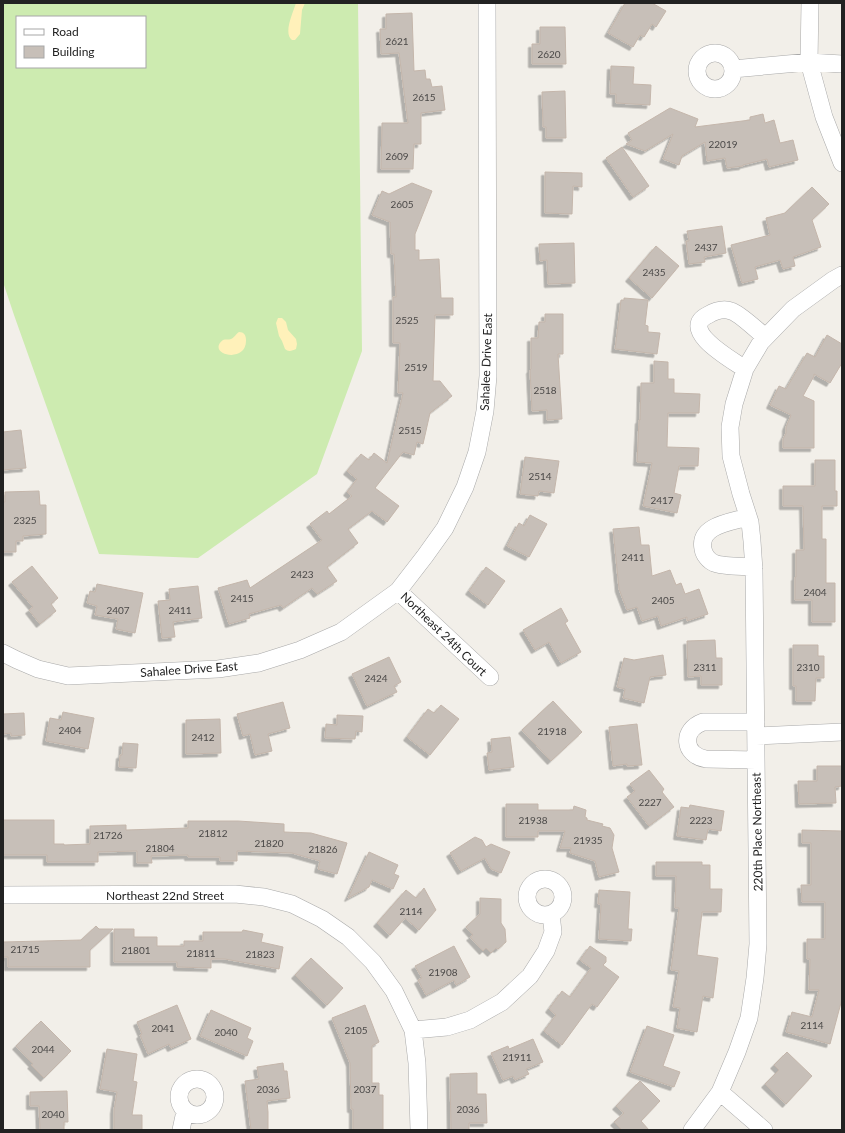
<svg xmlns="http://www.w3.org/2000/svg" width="845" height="1133" viewBox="0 0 845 1133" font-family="Lato,sans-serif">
<defs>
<filter id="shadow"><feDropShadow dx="-3.5" dy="3.5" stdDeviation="0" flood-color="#0004"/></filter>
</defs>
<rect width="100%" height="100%" fill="#f2efe9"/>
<!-- grass -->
<path fill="#cdebb0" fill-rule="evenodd" d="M3 3H358L362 351 317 474 198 558 99 554 14 315 3 282ZM17 17H145V67H17Z"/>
<!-- sand -->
<path fill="#fff1ba" d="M296 3H305L302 10 300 34 295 40H292C283 33 293 13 296 3Z
M278 318H282L286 322 288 330 296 339 297 344 296 349C292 351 288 352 285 349L282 341 279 336 276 323Z
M239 332C244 332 246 335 246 340 247 365 205 354 223 340 225 339 229 340 231 339 234 338 236 334 239 332Z"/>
<!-- building -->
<path fill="#c7bfb8" stroke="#c4b6ab" filter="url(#shadow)" d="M625 3H652L666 11 656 27 652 24 644 37 640 35 633 47 608 33Z
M412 13 414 71 425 70 426 79H430L432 87 442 86 445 110 421 113V144H414L413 169H381L382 123H408L399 53 381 54 380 29H386V14Z
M540 27H565L566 64H532V44H540Z
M611 66 634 67 633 84 651 85 650 105 616 103V94H610Z
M565 91 566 138H546V127H543L542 92Z
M670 108 698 119 695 127 750 120V117L763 114 765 123 774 120 780 143 793 140 798 160 769 167 767 159 743 165V166L727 168 725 158 707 161 705 142 682 156 679 165 663 159 673 134 645 151 626 144 632 140 628 133Z
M622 147 649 186 633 197 606 158Z
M545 172 582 173V187L573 186 572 214 545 213Z
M412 183 432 191 415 234V250H419V260L439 259 441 298H453V315H435L433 381H440L452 396 430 413 423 444 417 442 414 455 403 452 375 488 399 506 387 522 372 511 348 529 358 543 327 567 337 581 317 594 312 588 283 608 281 605 249 614 250 618 229 624 218 588 247 580 250 588 322 540 310 524 327 511 329 514 352 496 347 492 357 479 347 471 361 454 369 460 374 453 387 463 403 393H398L400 343H393V297H396L394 254H391L390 222 372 215 382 191 389 194Z
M812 187 829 204 812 220 821 247 793 257 795 266 783 269 780 260 755 267 758 279 742 283 731 245 770 235 766 218 785 213Z
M722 226 726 253 704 257 705 262 689 264 686 241H689L687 231Z
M574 243 575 283 548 284 547 260 540 261 539 244Z
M656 246 679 266 652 298 629 278Z
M624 298 648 300 645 325 648 326V332L660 333 657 354 615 349 621 300H624Z
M545 314H563V354H558L562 419 547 420V410L532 411 530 370 531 369V338H538L539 322H545Z
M827 335 842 344V363L830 383 814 374V376L803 396 814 401V448H783V439L786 433V427L791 415 770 405 779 386 786 389 807 353 815 357Z
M654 361 668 362V379H674V393L700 394 699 413H668L667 447 699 448 698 466H679L674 493 681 495 677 513 643 506 652 463 637 462 639 420H640L641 383H654Z
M21 430 26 468 3 470V432Z
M525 457 559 461 554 493 539 491 538 496 520 494Z
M815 460H835V491H837V506H822V539H826V583H835V622H812V600H795V577H796V550H804L803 506H783V486H815Z
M39 491 40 505H46V534L23 536V541H16V552H3V502H5V492Z
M530 515 547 524 529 557 507 546 519 523 524 526Z
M639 527 641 545H649L652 576 670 570 676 585 681 583 685 594 699 589 708 614 687 621V617L661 626 658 616 642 621 637 607 627 610 619 589 613 529Z
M32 566 58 598 51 604 56 611 40 624 29 610 33 607 12 582Z
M486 567 505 581 488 605 469 591Z
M97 584 143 593 135 633 116 629 118 619 95 615 97 606 87 603 90 591 95 592Z
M198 586 202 618 173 622 175 637 162 638 158 601 170 600 169 589Z
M561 608 568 621 565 623 581 652 561 663 549 642 535 650 523 630Z
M715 640 716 658H722V685H701V676L688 677 687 641Z
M793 645H818V656H824V678H816L815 701H796V686H793Z
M663 655 666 675 650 677 644 703 623 698 625 689 617 687 624 658 634 660Z
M389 657 401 682 394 686 397 692 367 706 352 674Z
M553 701 582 732 551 761 522 730Z
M283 702 290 728 268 734 272 751 255 755 250 734 243 736 237 714Z
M441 705 459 719 430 755 407 737 428 709 434 713Z
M63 712 94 718 88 749 46 741 50 718 61 720Z
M24 713 25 735 11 736V733L3 734V714Z
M337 715 363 716 362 732 356 731 355 739 325 738 326 724 337 725Z
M220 719 221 753 186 754V720Z
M637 724 642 765 627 766V764L613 766 609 727Z
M510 737 514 767 489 770 487 753 492 752 491 739Z
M123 743 138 744 136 768 119 767 120 755H122Z
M817 766H842V786L835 787 836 803 799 804 798 781H817Z
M649 770 664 789 662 792 674 807 649 826 627 797 635 791 630 784Z
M506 804H538V810H573L574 806 586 810 585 817 587 818V820L603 824 602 826 610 828 614 835 612 848 619 872 599 877 595 861 570 853 571 848H560L565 831H538V837H506Z
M690 805 724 811 721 831 708 829 706 840 677 836 681 807 689 808Z
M3 820H54V844H64V845L90 844V826L126 825V830L188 828V821H238L284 824V832L311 833 347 843 337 874 318 869 320 861 292 853 237 851V861H220V857H188V855L151 856 152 863H137V851L98 852V862H47V855H3Z
M802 830 842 831V999L830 1044 786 1032 792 1012 812 1017 819 990H809L810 959H807V939H825V902H802L801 885H811V843H802Z
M475 837 482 840 486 847 491 844 510 852 501 873 491 869 485 858 461 871 450 853Z
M369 852 398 865 394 874 399 876 393 889 372 880 369 887 348 898Z
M656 862H702V865H710V889H722L721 912H702L697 955 718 958 713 998 703 996 697 1032 677 1028 680 1008 673 1007 679 971 671 970 679 908H675L676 876H656Z
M424 888 436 910 419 930 405 918 390 935 377 923 406 890 416 898Z
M599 890 630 892 628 929H632L631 941 599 939 601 904H598Z
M480 898 501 899V923L505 929 506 942 498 949 496 948 491 953 486 948 483 951 470 937 473 935 466 927 480 914Z
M96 926 99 929H113L90 950V967H8V957H3V942L81 940Z
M114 929H134V937H157V946H184V941H203V932H242L243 930 263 934 261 942 283 947 279 969 225 959H211V968L177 967V962H114Z
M454 946 470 977 456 985 454 980 426 995 418 980 422 978 415 966Z
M590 946 606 957V962L603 965 619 977 597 1007 592 1004 562 1045 544 1031 556 1015 549 1009 562 991 570 997 591 968 580 960Z
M311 958 343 988 327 1005 295 975Z
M177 1005 191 1039 171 1048 169 1044 148 1054 140 1035 142 1034 137 1022Z
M365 1005 379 1042 372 1046V1083H379V1095H383V1130H353V1109H351L350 1063 332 1018Z
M211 1010 251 1028 247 1038 253 1041 247 1056 200 1036Z
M41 1021 71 1051 44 1078 31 1065 33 1064 16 1046Z
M647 1026 674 1035 663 1066 680 1072 674 1087 630 1072Z
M533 1039 543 1062 526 1069 529 1074 515 1080 513 1076 503 1080 491 1053 508 1046 509 1049Z
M107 1049 137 1054 133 1081 137 1082 132 1115H142V1130H114V1110L117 1092 100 1089Z
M787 1052 812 1076 786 1104 765 1084 779 1070 774 1065Z
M283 1063 284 1071H287L290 1098 267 1101 268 1112V1130H251L245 1081 259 1079 257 1067Z
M477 1073V1094H486L487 1123H469V1130H451L450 1074Z
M640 1081 660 1101 641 1121 649 1130H622L614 1122 624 1113 616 1106Z
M67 1091 68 1122H64V1130H40L39 1106H30V1092Z"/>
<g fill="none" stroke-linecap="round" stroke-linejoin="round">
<defs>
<path id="minor" d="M810 3 809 62 824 117 842 163
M697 71a18 18 0 1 1 36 0a18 18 0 1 1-36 0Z
M733 69 809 62 842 64
M745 369C734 361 677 330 708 315 715 311 723 308 731 311 739 313 758 331 765 337
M748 517C732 522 698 525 703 549 704 555 709 561 714 563 723 567 744 566 754 567
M398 591 490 677
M3 653 17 660 38 669 68 676 218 669 259 663 300 650 341 632 398 591 425 556 445 528 465 487 477 452 485 411 488 376 487 3
M756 722H703C681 730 683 755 706 759L756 760
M756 736 842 732
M527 897a18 18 0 1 1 36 0a18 18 0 1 1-36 0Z
M3 895 235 894 264 897 292 904 322 919 348 937 373 962 394 991 413 1030 417 1063 419 1130
M413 1030 447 1027 470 1020 502 1002 530 976 546 951 553 932 551 914
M179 1097a18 18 0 1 1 36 0a18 18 0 1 1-36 0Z
M720 1092 764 1130
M181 1130 184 1116 187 1112
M692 1130 720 1092 737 1052 749 1018 755 978 758 944 754 570 752 541 750 522 741 494 731 456 730 427 734 404 745 369 761 342 793 309 833 280 842 275"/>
</defs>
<!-- minor casing -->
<use href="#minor" stroke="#a9a9a9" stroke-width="18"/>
<!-- minor -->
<use href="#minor" stroke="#fff" stroke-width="17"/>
</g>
<g text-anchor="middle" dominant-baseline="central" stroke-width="3" stroke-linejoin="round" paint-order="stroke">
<!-- number labels -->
<g font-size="10" fill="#4b4948">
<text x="397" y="41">2621</text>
<text x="549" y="54">2620</text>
<text x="424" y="97">2615</text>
<text x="723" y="144">22019</text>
<text x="397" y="156">2609</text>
<text x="402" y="204">2605</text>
<text x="706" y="247">2437</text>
<text x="654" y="272">2435</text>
<text x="407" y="320">2525</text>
<text x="416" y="367">2519</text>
<text x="545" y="390">2518</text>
<text x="410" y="430">2515</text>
<text x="540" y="476">2514</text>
<text x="662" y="500">2417</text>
<text x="25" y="520">2325</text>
<text x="633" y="557">2411</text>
<text x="302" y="574">2423</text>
<text x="815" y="592">2404</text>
<text x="242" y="598">2415</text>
<text x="663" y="600">2405</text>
<text x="118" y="610">2407</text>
<text x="180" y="610">2411</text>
<text x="705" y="667">2311</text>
<text x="808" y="667">2310</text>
<text x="376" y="678">2424</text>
<text x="70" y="730">2404</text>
<text x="552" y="731">21918</text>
<text x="203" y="737">2412</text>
<text x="650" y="802">2227</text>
<text x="533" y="820">21938</text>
<text x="701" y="820">2223</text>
<text x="213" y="833">21812</text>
<text x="108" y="835">21726</text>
<text x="588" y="840">21935</text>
<text x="269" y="843">21820</text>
<text x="160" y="848">21804</text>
<text x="323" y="849">21826</text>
<text x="411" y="911">2114</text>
<text x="25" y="949">21715</text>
<text x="136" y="950">21801</text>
<text x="201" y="953">21811</text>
<text x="260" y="954">21823</text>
<text x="443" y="972">21908</text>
<text x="812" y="1025">2114</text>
<text x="163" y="1028">2041</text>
<text x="356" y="1030">2105</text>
<text x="226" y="1032">2040</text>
<text x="43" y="1049">2044</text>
<text x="517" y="1057">21911</text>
<text x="268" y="1089">2036</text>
<text x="365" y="1089">2037</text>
<text x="468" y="1109">2036</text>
<text x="53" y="1114">2040</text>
</g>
<!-- street labels -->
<g font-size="12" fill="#222" stroke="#fff">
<text transform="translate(486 362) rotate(-88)">Sahalee Drive East</text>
<text transform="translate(444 634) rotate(44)">Northeast 24th Court</text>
<text transform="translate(189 669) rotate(-4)">Sahalee Drive East</text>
<text transform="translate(757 832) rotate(-91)">220th Place Northeast</text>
<text x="165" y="895">Northeast 22nd Street</text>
</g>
</g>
<!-- border -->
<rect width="845" height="1133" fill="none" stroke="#222222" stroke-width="8"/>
<!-- legend -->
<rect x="16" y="16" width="130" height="52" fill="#ffffff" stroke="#a7a7a7"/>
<rect x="24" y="29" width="20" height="6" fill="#ffffff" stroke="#a7a7a7"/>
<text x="52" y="36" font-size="12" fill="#222222">Road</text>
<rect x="24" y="46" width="20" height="12" fill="#c7bfb8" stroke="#a7a7a7"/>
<text x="52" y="56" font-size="12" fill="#222222">Building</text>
</svg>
